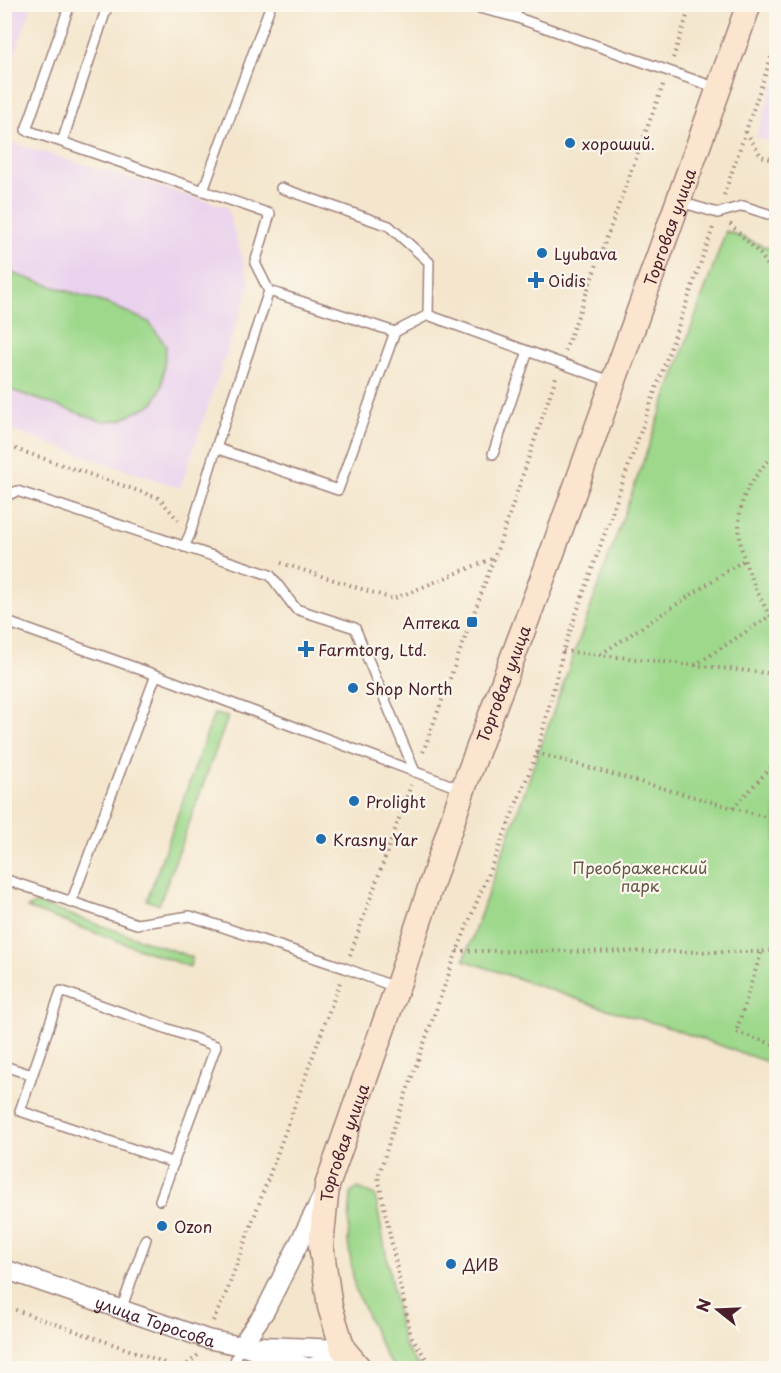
<svg xmlns="http://www.w3.org/2000/svg" width="781" height="1373" viewBox="0 0 781 1373" font-family="'Playpen Sans',sans-serif">
<rect width="100%" height="100%" fill="#fbf7ec"/>
<filter id="ink" filterUnits="userSpaceOnUse"><feTurbulence type="fractalNoise" baseFrequency=".0167" numOctaves="2"/><feDisplacementMap in="SourceGraphic" scale="12" xChannelSelector="R" yChannelSelector="G"/><feConvolveMatrix kernelMatrix="1 2 1 2 8 2 1 2 1" color-interpolation-filters="sRGB"/></filter>
<filter id="wash" filterUnits="userSpaceOnUse"><feTurbulence type="fractalNoise" baseFrequency=".008" numOctaves="4" result="noise"/><feDisplacementMap in="SourceGraphic" scale="24" xChannelSelector="R" yChannelSelector="G"/><feGaussianBlur stdDeviation="1.35" result="paint"/><feColorMatrix in="noise" values="0 0 0 0 0 0 0 0 0 0 0 0 0 0 0 0 0 1.4 0 .05"/><feComposite in="paint" operator="in"/></filter>
<g filter="url(#wash)">
<rect width="100%" height="100%" fill="#f4e6cd"/>
<!-- built -->
<path fill="#ead1ed" d="M5 4 32 5 5 83 4 5Z
M776 77V144L756 137Z
M5 141 227 207 250 284 180 488 5 428Z"/>
<!-- green -->
<path fill="#9dd88b" stroke="#747c5b" stroke-width="1.5" d="M726 231 776 251V1065L664 1026 597 1006 464 960Z
M5 271 111 305 149 322 166 346 162 386 154 403 121 420 101 421 5 388Z
M214 714 228 717 159 905 147 900Z
M36 903 192 957 190 967 27 908Z
M358 1188 375 1195 403 1344 420 1368H395L386 1357 355 1289 348 1242 351 1193Z"/>
</g>
<g filter="url(#ink)">
<g fill="none" stroke-linecap="round" stroke-linejoin="round">
<defs>
<path id="lane" d="M108 4 62 142 270 214 255 263 269 291 216 448 190 534 184 547
M463 4 515 17 717 88
M515 17 519 4
M62 142 26 130 70 4
M281 188 389 226 429 262 428 315
M203 191 271 4
M680 202 718 213 743 206 768 214
M269 291 395 332 428 315 613 382
M216 448 338 490 395 332
M493 454 528 351
M4 497 17 491 270 575 296 609 355 628 415 772
M4 621 156 675 461 789
M4 888 7 880 137 924 190 916 345 968 397 988
M71 903 156 675
M4 1066 32 1075
M160 1200 216 1046 61 991 20 1111 174 1163
M121 1310 146 1239
M232 1368 241 1346"/>
<g id="street">
<path id="s1" d="M4 1269 207 1339 241 1346 310 1368"/>
<path d="M241 1346 265 1311 323 1195"/>
<path d="M261 1346 343 1349"/>
<path d="M308 1368 331 1361 343 1349"/>
</g>
<g id="secondary">
<path id="s2" d="M359 1368 343 1349 330 1307 321 1245 327 1186 397 988 463 789 551 556 749 4"/>
</g>
</defs>
<!-- lane casing -->
<use href="#lane" stroke="#9f827c" stroke-width="12"/>
<!-- street casing -->
<use href="#street" stroke="#9f827c" stroke-width="21"/>
<!-- secondary casing -->
<use href="#secondary" stroke="#9f827c" stroke-width="27"/>
<!-- path -->
<path stroke="#9f827c" stroke-width="4" stroke-dasharray="1.5 4.5" stroke-linecap="butt" d="M673 58 691 4
M746 132 761 156 776 161
M724 195 776 43
M730 224 761 255 776 278
M565 351 663 85
M772 433 776 441
M4 445 159 498 179 521
M776 452C764 466 751 479 744 497 732 530 744 566 759 595 764 605 768 615 776 622
M281 563 393 599 494 558
M563 651 776 674
M601 654 744 560
M695 665 770 616
M775 673 776 680
M423 752 500 542 556 377
M537 753 776 820
M733 808 774 764 776 751
M457 951 761 952 776 949
M761 953 736 1032 776 1045
M350 955 411 785
M4 1306 161 1361 171 1368
M213 1321 227 1291 340 982
M183 1368 198 1355
M432 1368 411 1336 378 1177 394 1127 457 951 537 753 563 651 714 225"/>
<!-- lane -->
<use href="#lane" stroke="#fff" stroke-width="9"/>
<!-- street -->
<use href="#street" stroke="#fff" stroke-width="18"/>
<!-- secondary -->
<use href="#secondary" stroke="#fbe5cf" stroke-width="24"/>
</g>
</g>
<!-- markers -->
<g fill="#1f6fb2" stroke="#fbf7ec" stroke-width="2">
<circle cx="570" cy="143" r="6"/>
<circle cx="542" cy="253" r="6"/>
<path d="M533 271h6v6h6v6h-6v6h-6v-6h-6v-6h6z"/>
<rect x="466" y="616" width="12" height="12" rx="3"/>
<path d="M303 640h6v6h6v6h-6v6h-6v-6h-6v-6h6z"/>
<circle cx="353" cy="688" r="6"/>
<circle cx="354" cy="801" r="6"/>
<circle cx="321" cy="839" r="6"/>
<circle cx="162" cy="1226" r="6"/>
<circle cx="451" cy="1264" r="6"/>
</g>
<g text-anchor="middle" dominant-baseline="central" stroke-width="4.5" stroke-linejoin="round" paint-order="stroke">
<!-- poi labels -->
<g font-size="16" fill="#4a1f2b" stroke="#fbf7ec" text-anchor="start">
<text x="582" y="143">хороший.</text>
<text x="554" y="253">Lyubava</text>
<text x="548" y="280">Oidis</text>
<text x="460" y="622" text-anchor="end">Аптека</text>
<text x="318" y="649">Farmtorg, Ltd.</text>
<text x="365" y="688">Shop North</text>
<text x="366" y="801">Prolight</text>
<text x="333" y="839">Krasny Yar</text>
<text x="174" y="1226">Ozon</text>
<text x="463" y="1264">ДИВ</text>
</g>
<!-- street labels -->
<g font-size="16" fill="#4a1f2b" stroke="#fbf7ec">
<text stroke="none"><textPath href="#s2" startOffset="1209">Торговая улица</textPath></text>
<text stroke="none"><textPath href="#s2" startOffset="723">Торговая улица</textPath></text>
<text stroke="none"><textPath href="#s2" startOffset="237">Торговая улица</textPath></text>
<text stroke="none"><textPath href="#s1" startOffset="160">улица Торосова</textPath></text>
</g>
<!-- park labels -->
<g font-size="16" fill="#635648" stroke="#fbf7ec">
<text x="640" y="867">Преображенский<tspan x="640" dy="18">парк</tspan></text>
</g>
</g>
<!-- margin -->
<rect width="781" height="1373" fill="none" stroke="#fbf7ec" stroke-width="24"/>
<!-- north arrow -->
<g transform="translate(718 1310) rotate(288)" stroke="#fbf7ec" stroke-width="4.5" paint-order="stroke">
<path d="M0-4.5L10 22L0 15L-10 22Z" fill="#4a1f2b"/>
<text y="-9" font-size="16" font-weight="bold" text-anchor="middle" fill="#4a1f2b">N</text>
</g>
</svg>
